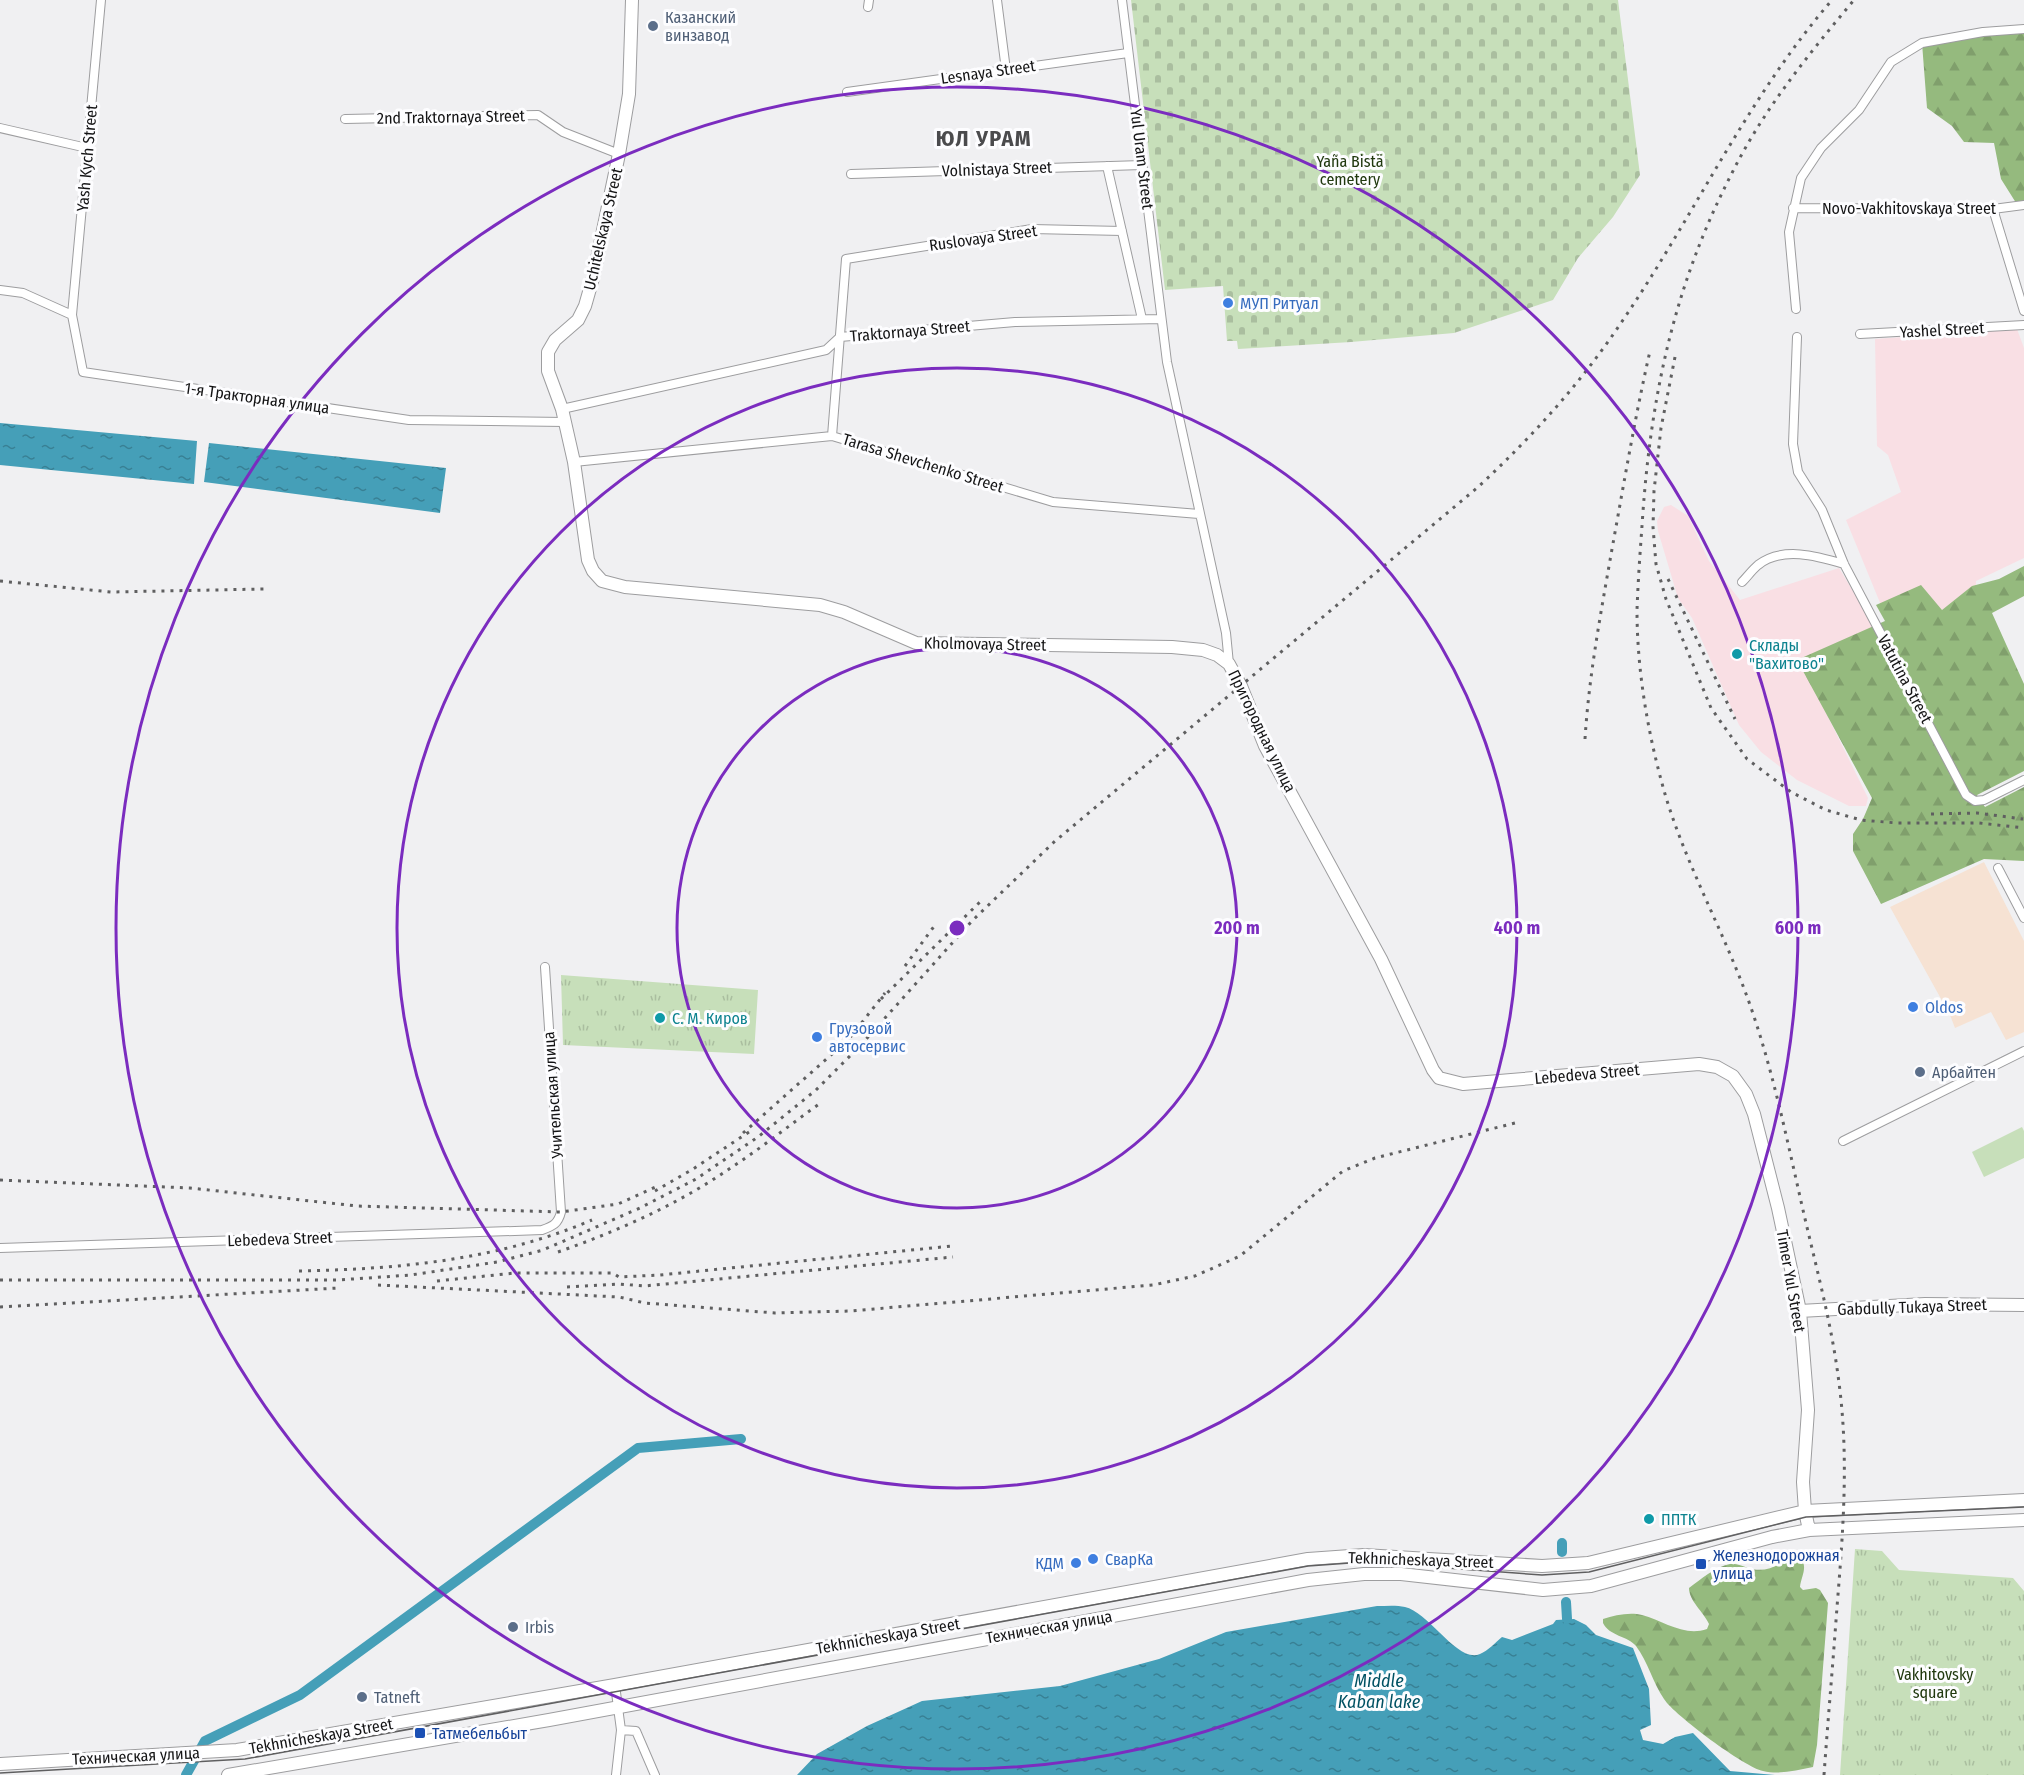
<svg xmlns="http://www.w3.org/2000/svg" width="2024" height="1775" viewBox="0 0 2024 1775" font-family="'Fira Sans Condensed',sans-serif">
<defs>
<pattern id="forest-firs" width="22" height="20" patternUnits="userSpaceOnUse" patternTransform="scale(1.5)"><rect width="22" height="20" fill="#95ba7e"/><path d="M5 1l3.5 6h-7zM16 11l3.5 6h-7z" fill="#809f6c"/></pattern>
<pattern id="cemetery-stones" width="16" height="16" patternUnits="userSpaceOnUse" patternTransform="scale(1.5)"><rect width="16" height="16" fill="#c7dfba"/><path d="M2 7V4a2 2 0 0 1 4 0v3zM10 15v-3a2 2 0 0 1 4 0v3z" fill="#aabe9f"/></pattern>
<pattern id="park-tufts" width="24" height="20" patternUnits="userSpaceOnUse" patternTransform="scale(1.5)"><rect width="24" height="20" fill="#c7dfba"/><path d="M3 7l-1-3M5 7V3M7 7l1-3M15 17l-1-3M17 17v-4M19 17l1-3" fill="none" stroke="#aabe9f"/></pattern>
<pattern id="water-ripples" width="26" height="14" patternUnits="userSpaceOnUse" patternTransform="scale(1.5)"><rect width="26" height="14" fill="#459fb8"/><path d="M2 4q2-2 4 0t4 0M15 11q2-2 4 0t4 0" fill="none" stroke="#388094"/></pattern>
</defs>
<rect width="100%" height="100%" fill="#f0f0f2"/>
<!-- commercial -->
<path fill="#f9dfe4" d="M2017 329 2024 348V558L1976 581V592L1938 612 1883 610 1846 520 1901 492 1888 455 1877 446 1875 339Z
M1671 505 1688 516 1709 561 1740 600 1839 568 1876 629 1804 668 1868 798 1866 806H1849L1797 780 1761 752 1739 725 1692 618 1678 598 1658 531 1657 521 1664 507Z"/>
<!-- medical -->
<path fill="#f6e2d3" d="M1984 862 2024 941V1032L2006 1040 1991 1012 1955 1028 1950 1015 1890 907Z"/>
<!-- forest -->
<path fill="url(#forest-firs)" d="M2024 32V205L2018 206 2001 179 1994 143 1964 142 1952 126 1927 108 1922 43Z
M2024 566V596L1992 613 2024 684V771L1977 795 1985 807 2024 787V861L1984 859 1881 904 1853 851V834L1863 819 1872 798 1797 660 1885 621 1876 605 1921 585 1942 610 1972 586 1999 579Z
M1788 1559H1801C1808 1567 1801 1577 1800 1587L1803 1590 1816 1588 1820 1590 1828 1603 1817 1745 1813 1767C1797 1770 1780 1775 1763 1771 1746 1768 1674 1715 1664 1699 1653 1683 1648 1662 1636 1646 1628 1636 1609 1636 1603 1623V1619C1615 1615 1630 1612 1642 1615 1664 1621 1684 1637 1707 1629L1709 1624C1703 1611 1689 1601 1689 1588 1701 1579 1715 1567 1730 1564 1736 1563 1742 1566 1748 1568 1764 1573 1775 1567 1788 1559Z"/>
<!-- cemetery -->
<path fill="url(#cemetery-stones)" d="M1131 0H1618L1640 175 1613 217 1578 258 1553 300 1454 333 1351 342 1238 349 1237 341H1227L1223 286 1165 290Z"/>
<!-- park -->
<path fill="url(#park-tufts)" d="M561 975 758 990 754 1054 563 1045Z
M1855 1549 1882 1551 1899 1570 2013 1578 2024 1591V1775H1840Z"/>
<!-- pitch -->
<path fill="#c7dfba" d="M2022 1127 2024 1131V1158L1984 1177 1972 1152Z"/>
<!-- water -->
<path fill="url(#water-ripples)" d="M0 423 197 441 194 484 0 465Z
M209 443 446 468 440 513 204 482Z
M1377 1606C1386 1606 1397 1605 1405 1607 1429 1612 1458 1664 1480 1654 1488 1651 1496 1642 1502 1637L1512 1640 1553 1624 1556 1620 1574 1619 1586 1625 1596 1635 1633 1648 1649 1689 1651 1725 1640 1730 1643 1740 1663 1744 1675 1737 1693 1733 1730 1771 1775 1775H797L817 1754 867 1726 922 1701 1060 1686 1159 1659 1226 1632Z"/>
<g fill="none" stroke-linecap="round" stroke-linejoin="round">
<!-- canal -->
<path stroke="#459fb8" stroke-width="10" d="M1562 1552V1543
M1566 1602 1567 1619
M186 1775 205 1741 300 1695 638 1448 741 1439"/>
<defs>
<path id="street" d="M997 0 1006 70
M1122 0 1167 362 1226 633 1229 664
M868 7 869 0
M847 92 1128 53
M345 119 538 115 563 132 619 154
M0 128 87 148
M1107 166 1142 319
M851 174 1142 165
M1793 208 1993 209 2024 205
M1993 209 2024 311
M0 290 23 293 72 315 83 372 409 420 565 422
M1796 309 1789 232 1801 178 1821 148 1859 110 1891 62 1922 43 1983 32 2024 29
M72 315 101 0
M1860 334 2024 325
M1797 337 1793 444 1798 472 1822 510 1844 564 1966 795 1975 801 1984 800 2024 780
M562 409 826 350 840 337 1015 322 1161 319
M832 436 846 259 1032 229 1122 231
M574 462 832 436 1053 502 1199 514
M1742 582C1747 577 1752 570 1758 565 1782 546 1817 556 1844 564
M1998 868 2024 918
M1843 1141 2024 1051
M0 1248 542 1230C553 1226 558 1224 561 1212L545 967
M615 1685 621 1730 616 1775
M621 1730 636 1731 655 1775"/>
<path id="secondary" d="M632 0 629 94 619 154 593 278 585 306 578 320 555 340 548 352V371L562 409 574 462 588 560 593 571 602 581 625 587 820 605 844 612 916 643 1172 647 1203 650 1217 655 1229 664 1241 686 1265 746 1381 959 1433 1070 1439 1078 1463 1084 1699 1064 1717 1067 1733 1076 1746 1094 1754 1114 1778 1208 1800 1311 1808 1410 1803 1482 1805 1511 1809 1530
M1800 1311 1925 1304 2024 1305
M0 1764 237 1750 615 1685 1308 1559 1364 1555 1542 1566 1588 1563 1805 1511 2024 1500
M228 1775 549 1720 1308 1580 1364 1574H1401L1543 1590 1591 1586 1772 1537 1809 1530 2024 1520"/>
</defs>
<!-- street casing -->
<use href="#street" stroke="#9d9d9f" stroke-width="10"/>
<!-- secondary casing -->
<use href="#secondary" stroke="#9d9d9f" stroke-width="14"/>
<!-- street -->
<use href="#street" stroke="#fff" stroke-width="8"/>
<!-- secondary -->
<use href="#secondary" stroke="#fff" stroke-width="12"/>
<!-- tram -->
<path stroke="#5f5f60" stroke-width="1.5" d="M0 1773 245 1759 1308 1566 1364 1562 1542 1575 1589 1572 1806 1517 2024 1507"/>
<!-- rail -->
<path stroke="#5f5f60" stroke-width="3" stroke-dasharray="3 6" stroke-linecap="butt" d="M1675 357 1661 428 1654 491 1653 527 1656 564 1666 599 1711 708 1747 759 1791 792 1826 810 1861 820 1897 823H1979L2024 828
M1668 579 1735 719
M0 581 111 592 264 589
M1585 739C1589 675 1601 612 1612 549 1624 483 1635 417 1650 351
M1931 814 1977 813 2023 819
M905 966 935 925
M881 999 982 900
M743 1133 849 1039 885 993
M0 1180 190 1188 357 1206 561 1212 618 1204 660 1185
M655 1191 693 1169 752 1130
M558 1252C618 1231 679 1204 732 1167 763 1147 792 1123 822 1102
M299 1271C401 1269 498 1260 592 1220
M0 1280H338L411 1275 497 1262 543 1250 640 1208 696 1179 758 1137 816 1090 859 1047 972 921 1054 842 1477 488C1533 436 1581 383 1623 320 1695 214 1748 97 1832 0
M437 1281 515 1273H613L619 1277 660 1275 952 1246
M378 1285 619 1297 645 1303 775 1313 850 1311 1153 1285 1195 1276 1240 1256 1343 1171 1375 1158 1519 1122
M567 1287 619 1284 644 1286 953 1257
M0 1307 338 1288
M1824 1775C1828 1719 1833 1663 1837 1607 1843 1533 1849 1458 1839 1383 1832 1325 1816 1267 1803 1210 1787 1140 1773 1070 1749 1002 1724 932 1686 865 1665 794 1648 735 1637 671 1637 610 1638 582 1640 553 1642 526 1650 400 1673 288 1731 175 1763 110 1808 55 1854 0"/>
</g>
<!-- distance rings -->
<g fill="none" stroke="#7b2cbf" stroke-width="3">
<circle cx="957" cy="928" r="280"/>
<circle cx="957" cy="928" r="560"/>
<circle cx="957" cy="928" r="841"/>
</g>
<!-- markers -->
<g fill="#5c6f8a" stroke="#fdfdff" stroke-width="2">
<circle cx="653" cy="26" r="6"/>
<circle cx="1920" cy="1072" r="6"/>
<circle cx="513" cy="1627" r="6"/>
<circle cx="362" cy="1697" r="6"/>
</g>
<g fill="#3f7fe0" stroke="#fdfdff" stroke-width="2">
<circle cx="1228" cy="303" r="6"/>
<circle cx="1913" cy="1007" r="6"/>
<circle cx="817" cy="1037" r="6"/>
<circle cx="1093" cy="1559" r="6"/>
<circle cx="1076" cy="1563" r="6"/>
</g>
<g fill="#0f9aa8" stroke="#fdfdff" stroke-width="2">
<circle cx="1737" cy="654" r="6"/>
<circle cx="660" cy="1018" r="6"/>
<circle cx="1649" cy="1519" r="6"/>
</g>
<g fill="#1a4fb4" stroke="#fdfdff" stroke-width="2">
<rect x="1695" y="1558" width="12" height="12" rx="3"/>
<rect x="414" y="1727" width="12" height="12" rx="3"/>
</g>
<g text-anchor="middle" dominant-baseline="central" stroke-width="6" stroke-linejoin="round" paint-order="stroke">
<!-- service labels -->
<g font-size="16" fill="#4e5e75" stroke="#fdfdff" text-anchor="start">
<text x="665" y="17">Казанский<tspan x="665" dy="18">винзавод</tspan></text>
<text x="1932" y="1072">Арбайтен</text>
<text x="525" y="1627">Irbis</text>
<text x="374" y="1697">Tatneft</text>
</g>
<!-- street labels -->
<g font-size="16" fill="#141415" stroke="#fdfdff">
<text transform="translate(988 72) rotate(-8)">Lesnaya Street</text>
<text transform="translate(451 117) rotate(-1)">2nd Traktornaya Street</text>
<text transform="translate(87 158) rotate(-85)">Yash Kych Street</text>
<text transform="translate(1142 159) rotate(83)">Yul Uram Street</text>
<text transform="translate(997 169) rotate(-2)">Volnistaya Street</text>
<text x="1909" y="208">Novo-Vakhitovskaya Street</text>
<text transform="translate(603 229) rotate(-77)">Uchitelskaya Street</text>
<text transform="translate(983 238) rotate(-8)">Ruslovaya Street</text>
<text transform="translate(1942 330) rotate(-3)">Yashel Street</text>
<text transform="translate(910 331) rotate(-5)">Traktornaya Street</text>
<text transform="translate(257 398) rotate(8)">1-я Тракторная улица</text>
<text transform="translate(923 463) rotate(17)">Tarasa Shevchenko Street</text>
<text transform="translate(985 644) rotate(1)">Kholmovaya Street</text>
<text transform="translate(1905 679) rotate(62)">Vatutina Street</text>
<text transform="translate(1262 731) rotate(64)">Пригородная улица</text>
<text transform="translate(1587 1074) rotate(-5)">Lebedeva Street</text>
<text transform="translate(553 1095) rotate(-94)">Учительская улица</text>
<text transform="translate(280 1239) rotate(-2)">Lebedeva Street</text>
<text transform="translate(1791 1281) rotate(80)">Timer Yul Street</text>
<text transform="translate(1912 1307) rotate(-2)">Gabdully Tukaya Street</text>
<text transform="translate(1421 1560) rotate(2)">Tekhnicheskaya Street</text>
<text transform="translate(1049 1627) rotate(-10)">Техническая улица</text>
<text transform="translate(888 1636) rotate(-10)">Tekhnicheskaya Street</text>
<text transform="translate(321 1736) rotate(-10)">Tekhnicheskaya Street</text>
<text transform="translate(136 1756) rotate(-3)">Техническая улица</text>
</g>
<!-- park labels -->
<g font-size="16" fill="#21390f" stroke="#fdfdff">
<text x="1350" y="161">Yaña Bistä<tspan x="1350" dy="18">cemetery</tspan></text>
<text x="1935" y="1674">Vakhitovsky<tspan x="1935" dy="18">square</tspan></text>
</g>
<!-- shop labels -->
<g font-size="16" fill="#366cbe" stroke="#fdfdff" text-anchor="start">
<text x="1240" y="303">МУП Ритуал</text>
<text x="1925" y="1007">Oldos</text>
<text x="829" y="1028">Грузовой<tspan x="829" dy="18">автосервис</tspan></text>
<text x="1105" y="1559">СварКа</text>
<text x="1064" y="1563" text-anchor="end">КДМ</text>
</g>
<!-- culture labels -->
<g font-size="16" fill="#0d838f" stroke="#fdfdff" text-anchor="start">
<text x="1749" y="645">Склады<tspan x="1749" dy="18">"Вахитово"</tspan></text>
<text x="672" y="1018">С. М. Киров</text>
<text x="1661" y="1519">ППТК</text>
</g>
<!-- transit labels -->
<g font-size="16" fill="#164399" stroke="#fdfdff" text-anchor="start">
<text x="1713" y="1555">Железнодорожная<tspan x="1713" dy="18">улица</tspan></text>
<text x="432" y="1733">Татмебельбыт</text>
</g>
<!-- water labels -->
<g font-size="18" font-style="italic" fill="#005163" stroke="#fdfdff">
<text x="1379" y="1681">Middle<tspan x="1379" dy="21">Kaban lake</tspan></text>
</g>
<!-- district labels -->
<g font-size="22" font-weight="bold" letter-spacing="1.5" fill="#4b4b4d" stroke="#fdfdff">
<text x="984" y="138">ЮЛ УРАМ</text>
</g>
</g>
<circle cx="957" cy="928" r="9" fill="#7b2cbf" stroke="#fdfdff" stroke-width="3"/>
<g font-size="18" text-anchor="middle" font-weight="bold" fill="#7b2cbf" stroke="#fdfdff" stroke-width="6" stroke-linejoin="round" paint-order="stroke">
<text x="1237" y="934">200 m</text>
<text x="1517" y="934">400 m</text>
<text x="1798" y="934">600 m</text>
</g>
</svg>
